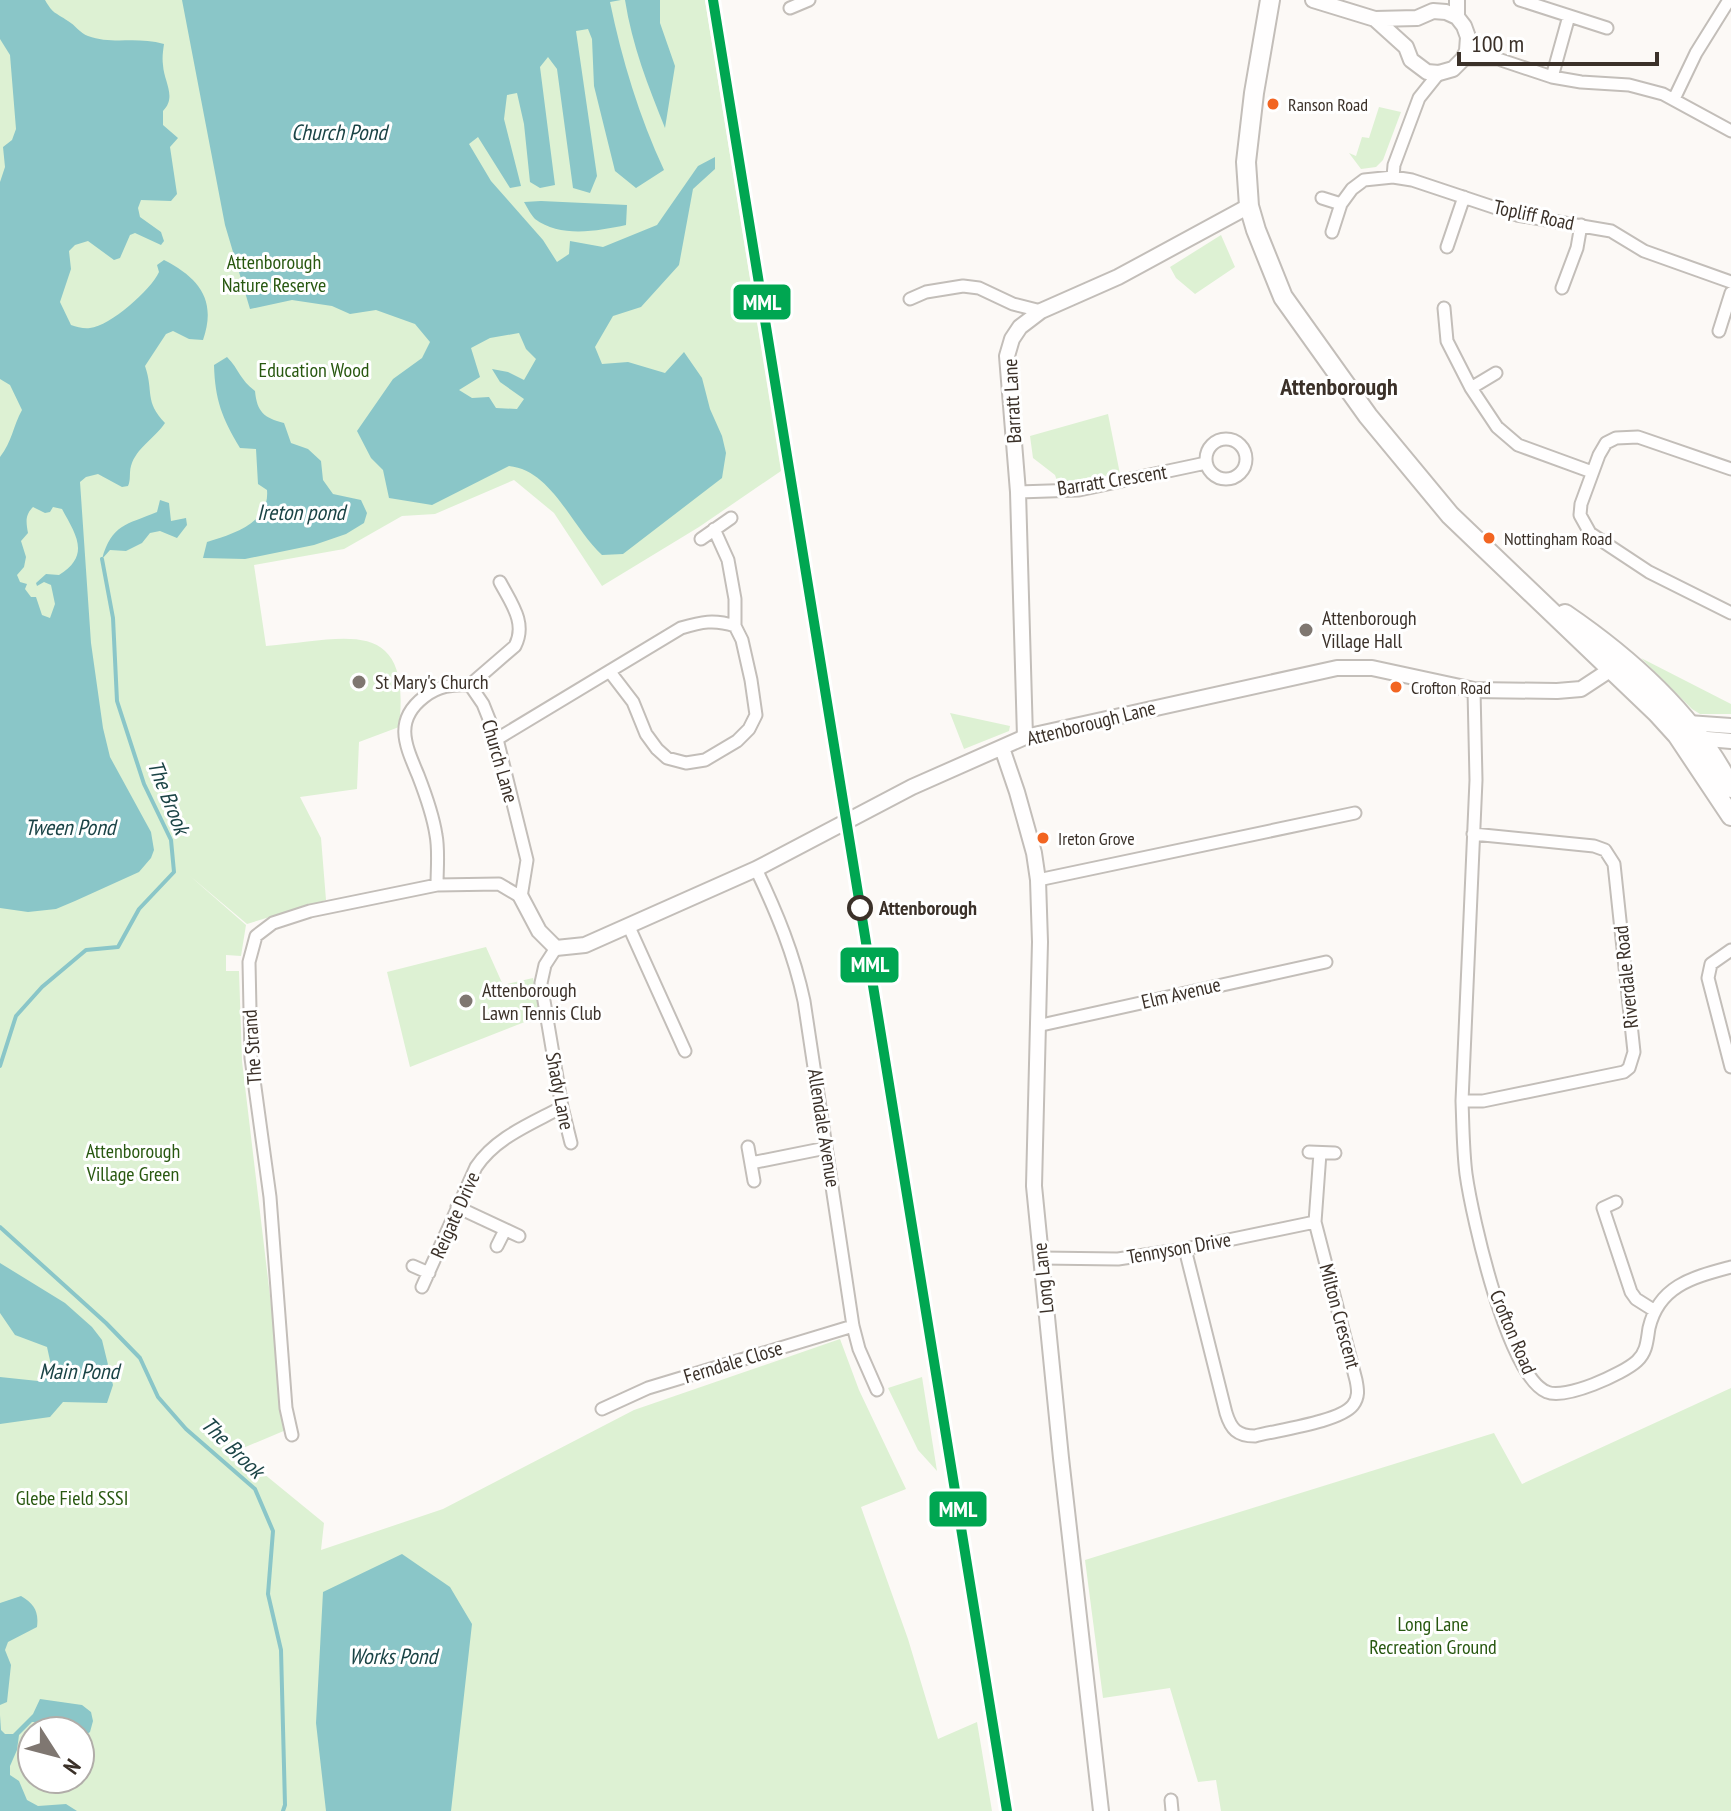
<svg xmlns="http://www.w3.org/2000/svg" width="1731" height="1811" viewBox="0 0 1731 1811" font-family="'PT Sans Narrow',sans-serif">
<rect width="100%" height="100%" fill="#fcf9f6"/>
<!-- green -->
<path fill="#ddf1d3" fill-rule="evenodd" d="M0 0H705L781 471 699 527 602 586 554 513 514 480 435 514 402 516 344 549 254 565 266 646C347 639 412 614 399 727L359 742 357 789 300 797 321 838 326 900 247 924 190 876 246 925 241 956 226 955V971H239L242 1061 286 1430 236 1451 324 1523 321 1550 443 1509 634 1410 840 1339 859 1390 906 1489 861 1507 908 1639 938 1739 977 1722 992 1811H0ZM32 1731H80V1779H32Z
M1379 107 1401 112 1383 160 1376 167 1361 169 1349 153 1356 156 1362 137 1369 138Z
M1221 235 1235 267 1195 294 1176 278 1170 267Z
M1108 414 1120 474 1058 484 1055 475 1033 458 1030 436Z
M1641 658 1731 704V714H1700L1692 709Z
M950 713 1010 726 1009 731 964 749Z
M486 947 503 985 533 978 540 1016 410 1067 387 972Z
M922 1377 937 1471 918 1450 888 1388Z
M1731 1388V1811H1221L1216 1780 1198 1782 1170 1688 1103 1698 1085 1560 1494 1433 1522 1484Z"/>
<!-- water -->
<path fill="#8ac6c8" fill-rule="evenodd" d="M0 0H45C53 14 55 12 68 21 75 25 80 33 88 36 112 45 136 36 164 44 163 51 162 58 163 65 164 82 177 97 163 111V125L178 138 170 147 177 194 171 201 141 200 138 208 140 217 161 232 164 241 161 245 135 233 130 235 120 258 114 260 88 241 75 245 69 251 71 269 60 302 71 325C77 327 84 329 90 328 110 326 151 290 159 272L157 265 164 260C199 278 217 300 203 340L189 339 173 331 166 334 145 366C154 392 144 401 165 423 155 438 136 448 131 466 129 473 131 480 128 486L122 487 98 474 86 477 80 482 91 643 103 728 110 757 151 832 154 850 151 858 139 872 75 901 56 909 28 912 0 908V457C12 442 13 426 22 410L10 385 0 379V182L5 167 3 147 12 140 16 129 10 55 0 39ZM33 507 45 513 50 512 53 507 62 509C76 535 91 555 59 575L46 574 36 583 37 586 44 582 51 585 55 604 50 618 42 615 36 597H31L25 589 27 584 20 582 17 575 24 567 26 557 21 541 28 533C26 522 25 515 33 507Z
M182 0H621L610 2C622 60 639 116 664 170L636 188 615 171 594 86 592 39 588 29 576 31 597 176 590 193 573 188 557 69 548 57 540 67 555 185 540 188 530 182 524 124 517 93 507 95 504 119 521 186 510 188 478 137 469 144 491 181 543 240 557 262 569 254 570 241 603 247 657 225 698 166 715 157V169L693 189 679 265 641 307 613 316 595 347 602 364 628 362 665 373 684 352 702 378 710 409 722 436 726 453 722 478 623 554 602 555C573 529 552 470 509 466L432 505 389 498 383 470 371 458 357 431 393 379 422 358 430 342 415 324 376 310 350 314 332 306 292 300 250 309 225 225ZM519 333 526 349 536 359 524 380 508 372 492 369 500 382 524 399 517 409 496 408 489 397 472 398 459 390 480 377 471 348 490 338Z
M625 0H660V23L675 66 665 128C648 86 632 45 625 0Z
M541 201 627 205 626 225C598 231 560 238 535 219 531 215 527 207 524 202Z
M227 357C239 369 240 380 255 391 257 412 264 418 284 423L291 443 308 449 321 461 323 480 333 494 361 500 367 513 364 523 346 534 314 545 245 559 203 558 207 542C233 534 270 523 267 490L258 484 256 449 240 448C222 418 215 400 214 365Z
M160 500 169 503 171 521 186 518 187 525 177 538 160 531 150 533 142 543 126 551 110 550 102 559C112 524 126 525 157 512Z
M0 1263 65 1303 92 1327 102 1340 113 1385 107 1403 63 1402 50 1417 0 1424V1377L38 1381 51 1365 47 1347 15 1335 0 1313Z
M402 1554 450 1587 472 1624 451 1811H326L316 1723 323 1592Z
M21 1596C34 1604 39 1611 37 1627L8 1642 5 1650 11 1665 7 1702 0 1705V1603Z
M40 1699 82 1705 91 1712 93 1721 90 1732 80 1739V1731H52L41 1722H32L19 1735 17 1750 10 1766V1775L19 1781 27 1800 38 1806 66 1804 77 1811H0V1715L1 1730 5 1734H13L33 1714Z"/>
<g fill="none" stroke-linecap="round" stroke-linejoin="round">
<!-- stream -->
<path stroke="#8ac6c8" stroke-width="4" d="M0 1066 16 1016 42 987 86 950 118 947 139 909 174 872 171 840 144 784 117 701 113 618 102 559
M0 1227 106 1323 140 1358 158 1397 186 1429 255 1489 273 1531 268 1594 281 1650 285 1805 283 1811"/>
<defs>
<path id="minor" d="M1520 0 1607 28
M790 8 809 0
M1468 37 1498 59 1552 77 1581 82 1629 85 1663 94 1731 131
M1463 59H1497
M1552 77 1569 16
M1674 99 1696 53 1729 0
M1393 177 1394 165 1419 98 1439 73
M1322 198 1341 204
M1332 232 1341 204 1352 189 1364 180 1393 177 1412 180 1517 215 1611 231 1644 251 1731 282
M1447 247 1464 197
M1562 288 1577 248 1581 225
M910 299 926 292 963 286 979 288 1013 304 1041 311
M1444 308 1447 341 1471 388 1497 427 1518 445 1592 472
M1719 331 1731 293
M1471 388 1496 373
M1206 459a20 20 0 1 1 40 0a20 20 0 1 1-40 0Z
M1731 469 1638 437 1616 438 1606 443 1599 455 1581 504 1580 515 1590 533 1649 572 1731 613
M1018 492 1079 490 1206 463
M701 539 731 518
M610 672 633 702 646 734 657 749 667 758 686 763 705 760 737 741 749 729 756 715 751 680 742 640 735 626V599L728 560 714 529
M470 685 515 646C527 623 511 603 500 582
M1474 690 1476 780 1462 1101C1463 1126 1463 1150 1466 1174 1472 1217 1508 1377 1547 1392 1565 1400 1623 1374 1637 1361 1647 1352 1647 1340 1649 1328 1659 1285 1694 1277 1731 1267
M497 739 681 628C701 622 714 619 735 626
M756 869C777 913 794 954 804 1001L853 1326 859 1349 877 1390
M1038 880 1355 813
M437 885C437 869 439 850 436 835 433 815 425 793 418 775 406 746 393 721 424 697 438 686 452 684 470 685
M629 927 685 1051
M556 948 545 965 541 983 562 1107 571 1143
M1731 950 1711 964 1708 978 1731 1067
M1037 1026 1326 962
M1462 1101H1483L1624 1072 1629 1068 1634 1052 1614 864 1605 850 1594 846 1473 834
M748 1147 754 1181
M1309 1152 1335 1153
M751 1163 826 1148
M1616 1202 1603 1208 1631 1292 1636 1299 1655 1311
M457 1207 519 1236
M497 1246 505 1230
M1185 1249 1226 1413C1231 1429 1237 1436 1255 1436 1277 1430 1340 1422 1353 1405 1359 1397 1358 1390 1356 1380L1315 1222 1320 1153
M1041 1258 1118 1259 1185 1249 1315 1222
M413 1266 429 1273
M422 1287 476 1167C496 1137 531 1124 562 1107
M602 1409 648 1388 853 1326
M292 1435 286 1408 270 1197 251 1058 249 962 256 936 273 923 310 911 437 885 499 884 521 897 527 860 497 739 483 704 470 685
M1171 1800 1172 1811"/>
<path id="tertiary" d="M1313 0 1375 19 1417 18 1433 11 1446 12 1457 17 1464 26 1468 37 1467 51 1463 59 1453 69 1439 73 1427 72 1411 60 1406 47 1375 19
M1457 17V0
M1688 723 1731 726
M1025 737 1018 492 1007 356 1012 339 1020 327 1041 311 1118 277 1249 206
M1696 738 1731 741
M1002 748 1017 792 1034 853 1038 880 1040 942 1034 1186 1061 1458 1101 1811
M521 897 539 931 556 948 585 945 756 869 912 787 1025 737 1337 668H1372L1474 690 1557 691 1581 689 1619 664"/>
<path id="primary" d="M1270 0 1254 93 1246 162 1249 206 1256 230 1283 297 1368 416 1450 515 1657 713 1677 735 1731 816
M1565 614C1631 659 1695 716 1731 788"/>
</defs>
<!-- minor casing -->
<use href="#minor" stroke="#c3beb9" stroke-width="15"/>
<!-- tertiary casing -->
<use href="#tertiary" stroke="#c3beb9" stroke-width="18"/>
<!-- primary casing -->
<use href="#primary" stroke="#c3beb9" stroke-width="22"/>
<!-- minor -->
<use href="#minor" stroke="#fffefe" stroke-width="11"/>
<!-- tertiary -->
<use href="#tertiary" stroke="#fffefe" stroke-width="14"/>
<!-- primary -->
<use href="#primary" stroke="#fffefe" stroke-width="18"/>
<defs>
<path id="rail-1" d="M713 0 1007 1811"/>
</defs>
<!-- rail-1 casing -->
<use href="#rail-1" stroke="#fff" stroke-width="16"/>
<!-- rail-1 -->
<use href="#rail-1" stroke="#00a651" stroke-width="10"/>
</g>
<!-- markers -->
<g fill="#f26522" stroke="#fff" stroke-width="3">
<circle cx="1273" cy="104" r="7"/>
<circle cx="1489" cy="538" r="7"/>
<circle cx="1396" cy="687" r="7"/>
<circle cx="1043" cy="838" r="7"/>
</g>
<g fill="#7f7771" stroke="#fff" stroke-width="3">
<circle cx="1306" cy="630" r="8"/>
<circle cx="359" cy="682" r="8"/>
<circle cx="466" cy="1001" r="8"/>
</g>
<circle fill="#fff" stroke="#3b3129" stroke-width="4" cx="860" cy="908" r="11"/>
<g text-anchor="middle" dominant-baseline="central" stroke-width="6" stroke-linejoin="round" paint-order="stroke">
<!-- bus labels -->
<g font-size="18" fill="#3b3129" stroke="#fff" text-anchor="start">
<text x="1288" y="104">Ranson Road</text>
<text x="1504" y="538">Nottingham Road</text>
<text x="1411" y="687">Crofton Road</text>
<text x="1058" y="838">Ireton Grove</text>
</g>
<!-- street labels -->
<g font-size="20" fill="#3b3129" stroke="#fff">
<text transform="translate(1534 215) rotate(12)">Topliff Road</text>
<text transform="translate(1012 401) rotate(-93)">Barratt Lane</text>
<text transform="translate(1112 480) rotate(-9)">Barratt Crescent</text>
<text transform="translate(1091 723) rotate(-14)">Attenborough Lane</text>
<text transform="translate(500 761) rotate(74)">Church Lane</text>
<text transform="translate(1626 977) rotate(-96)">Riverdale Road</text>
<text transform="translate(1181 993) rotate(-13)">Elm Avenue</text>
<text transform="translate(252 1047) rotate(-94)">The Strand</text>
<text transform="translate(560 1091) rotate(79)">Shady Lane</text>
<text transform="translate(824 1128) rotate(81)">Allendale Avenue</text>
<text transform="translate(455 1215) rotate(-66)">Reigate Drive</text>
<text transform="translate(1179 1248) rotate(-10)">Tennyson Drive</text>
<text transform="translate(1043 1278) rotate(-96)">Long Lane</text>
<text transform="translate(1340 1316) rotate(75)">Milton Crescent</text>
<text transform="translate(1513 1332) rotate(67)">Crofton Road</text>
<text transform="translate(733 1362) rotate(-17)">Ferndale Close</text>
</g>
<!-- park labels -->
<g font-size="20" fill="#285810" stroke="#fff">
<text x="274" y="262">Attenborough<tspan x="274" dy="23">Nature Reserve</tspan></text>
<text x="314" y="370">Education Wood</text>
<text x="133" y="1151">Attenborough<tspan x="133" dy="23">Village Green</tspan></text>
<text x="72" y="1498">Glebe Field SSSI</text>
<text x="1433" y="1624">Long Lane<tspan x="1433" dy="23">Recreation Ground</tspan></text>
</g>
<!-- poi labels -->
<g font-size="20" fill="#3b3129" stroke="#fff" text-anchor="start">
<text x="1322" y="618">Attenborough<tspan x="1322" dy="23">Village Hall</tspan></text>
<text x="375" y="682">St Mary's Church</text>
<text x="482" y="990">Attenborough<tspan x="482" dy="23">Lawn Tennis Club</tspan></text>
</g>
<!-- stop labels -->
<g font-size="20" font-weight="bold" fill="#3b3129" stroke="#fff" text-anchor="start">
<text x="879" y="908">Attenborough</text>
</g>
<!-- water labels -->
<g font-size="22" font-style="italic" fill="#1b4446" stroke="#fff">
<text x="339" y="132">Church Pond</text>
<text x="301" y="512">Ireton pond</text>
<text transform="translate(169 797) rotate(68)">The Brook</text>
<text x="70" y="827">Tween Pond</text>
<text x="79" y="1371">Main Pond</text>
<text transform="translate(233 1447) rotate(44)">The Brook</text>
<text x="393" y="1656">Works Pond</text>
</g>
<!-- quarter labels -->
<g font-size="24" font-weight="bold" fill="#3b3129" stroke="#fff">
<text x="1339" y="386">Attenborough</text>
</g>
</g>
<g stroke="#fff" stroke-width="3">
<rect x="732" y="283" width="60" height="38" rx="8" fill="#00a651"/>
<rect x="839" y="946" width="61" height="38" rx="8" fill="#00a651"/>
<rect x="928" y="1490" width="60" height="38" rx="8" fill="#00a651"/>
</g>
<g font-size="22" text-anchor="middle" font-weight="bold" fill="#fff">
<text x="762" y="310">MML</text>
<text x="870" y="972">MML</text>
<text x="958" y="1517">MML</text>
</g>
<!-- north arrow -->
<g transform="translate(56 1755) rotate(126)"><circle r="38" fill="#ffffff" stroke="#b1ada9" stroke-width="2"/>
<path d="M0-6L14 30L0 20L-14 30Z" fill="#7f7771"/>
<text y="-12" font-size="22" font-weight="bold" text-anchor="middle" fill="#3b3129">N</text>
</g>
<!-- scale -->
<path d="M1459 52v12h198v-12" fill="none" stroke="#3b3129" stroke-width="4"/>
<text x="1471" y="52" font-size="24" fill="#3b3129" stroke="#ffffff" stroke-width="6" paint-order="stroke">100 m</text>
</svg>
